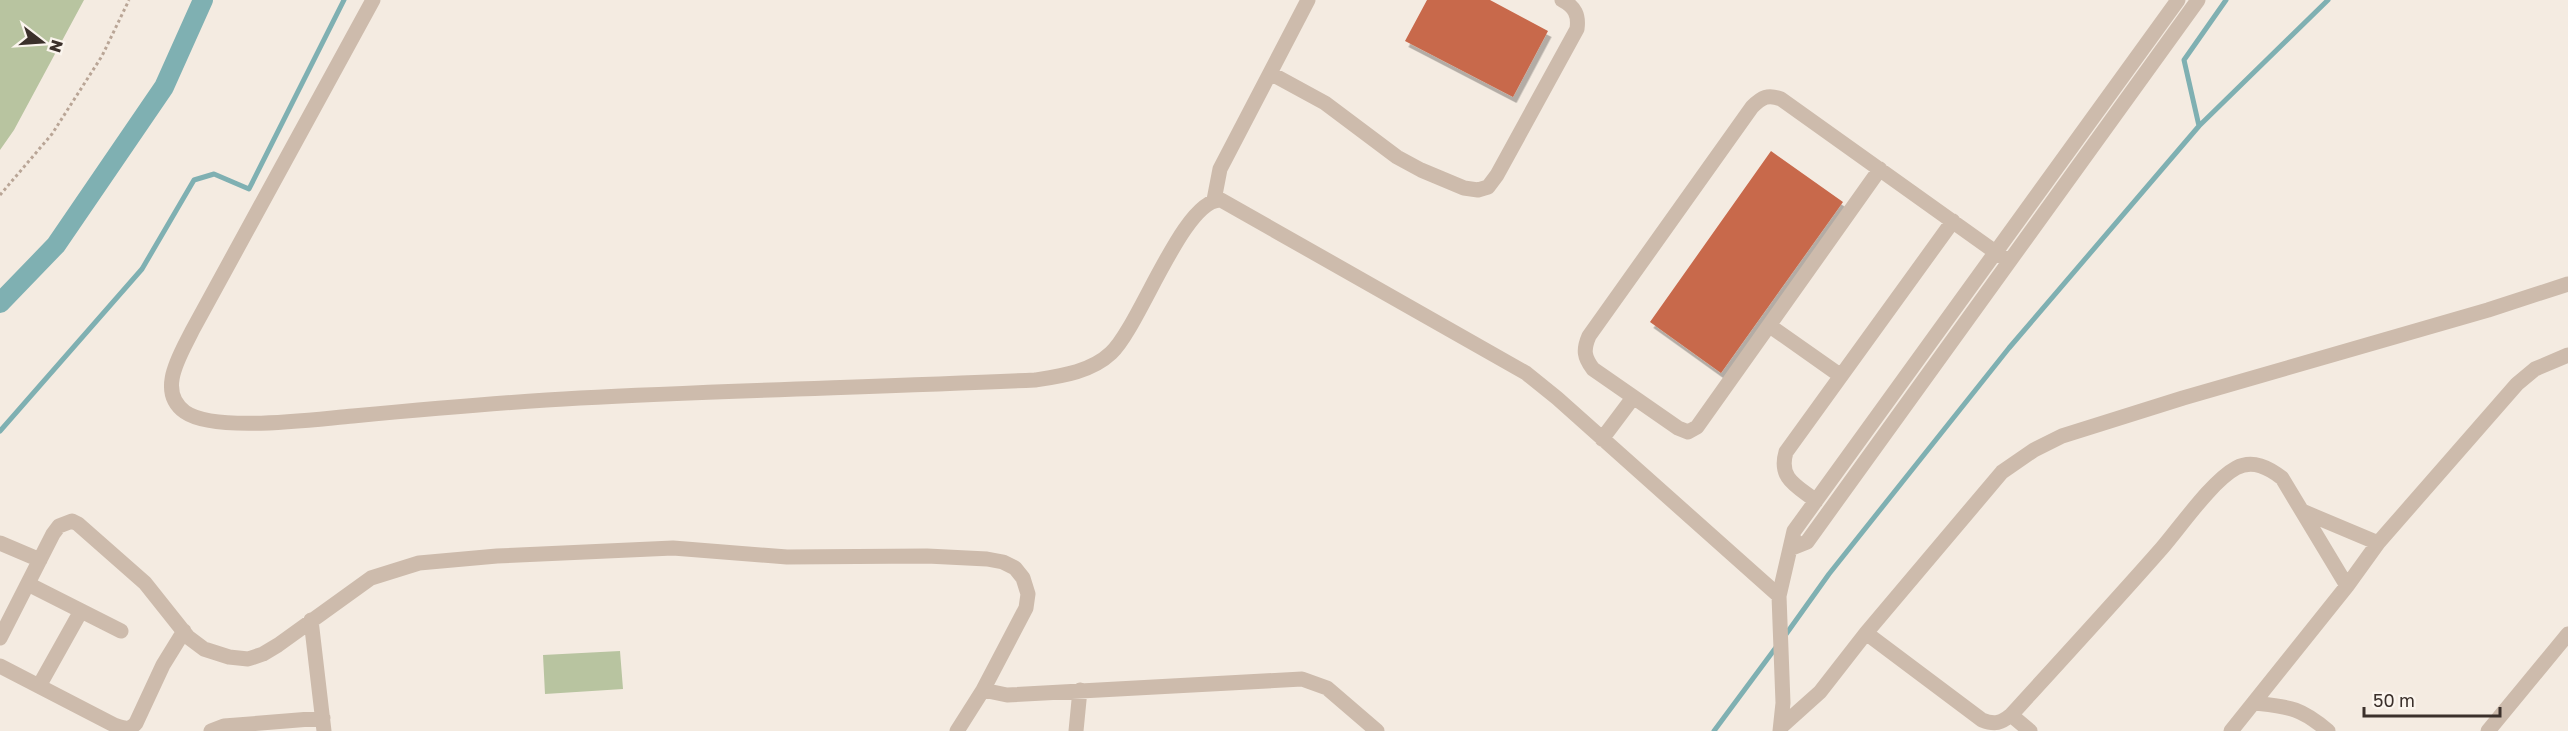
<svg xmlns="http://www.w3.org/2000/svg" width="2568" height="731" viewBox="0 0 2568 731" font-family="'Golos Text',sans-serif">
<defs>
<filter id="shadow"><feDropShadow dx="3.5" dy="6" stdDeviation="0" flood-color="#0004"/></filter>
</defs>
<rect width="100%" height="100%" fill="#f4ebe1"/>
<!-- green -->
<path fill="#b8c4a0" d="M0 0H84L14 130 0 150Z
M620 651 623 689 545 694 543 655Z"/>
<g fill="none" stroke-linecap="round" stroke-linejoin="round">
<!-- stream -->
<path stroke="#7fb0b2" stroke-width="5" d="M2199 126 2184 60 2226 0
M0 431 142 269 194 180 214 174 249 189 344 0
M1784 637 1829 574 2009 348 2199 126 2328 0
M1714 731 1777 646"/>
<!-- canal -->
<path stroke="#7fb0b2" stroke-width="20" d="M0 303 56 245 164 87 203 0"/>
</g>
<!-- building -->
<path fill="#c8694b" filter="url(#shadow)" d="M1427 0H1490L1548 31 1513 97 1405 41Z
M1771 151 1843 202 1721 373 1650 322Z"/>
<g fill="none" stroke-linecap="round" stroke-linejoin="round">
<!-- path -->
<path stroke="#b9a596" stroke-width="3" stroke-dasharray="3 3" stroke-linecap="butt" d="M0 195 52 134 102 56 129 0"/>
<!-- minor -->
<path stroke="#cdbbac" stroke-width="15" d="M373 0 192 331C181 354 156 391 185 412 215 433 315 419 353 416 428 409 504 402 580 398 731 390 883 387 1035 380 1061 376 1091 372 1111 353 1140 326 1183 199 1221 200L1526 373 1557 398 1779 596
M1270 73 1325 103 1397 157 1421 170 1464 188 1478 190 1488 187 1497 175 1577 29C1579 15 1575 7 1562 0
M1880 169 1697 427 1688 432 1678 428 1593 369C1584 357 1583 350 1589 336L1752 107C1762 97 1768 94 1781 99L2008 261
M1214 200 1220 169 1308 0
M1770 326 1841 376
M1602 439 1632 399
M1816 501C1797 486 1778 479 1786 452L1953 221
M2302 511 2378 543
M0 543 40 560
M1792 548 1807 542 2198 0
M28 584 121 631
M311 620 324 731
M1866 633 1982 720C1995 725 2001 723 2011 715 2061 660 2112 605 2162 548 2181 526 2212 481 2236 468 2253 459 2269 468 2282 478L2347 586
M0 638 53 534 59 526 72 521 78 524 145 583 188 637 204 649 229 657 248 659 263 654 278 645 371 578 419 563 497 556 673 548 787 557 927 556 987 559 1003 562 1015 568 1023 578 1028 594 1026 608 983 690 957 731
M0 666 114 725C124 728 129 731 136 723L163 665 184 631
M39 686 81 611
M983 690 1007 695 1302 679 1327 688 1377 731
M2254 703C2289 707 2300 707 2328 731
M2011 715 2030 731
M1781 727 1820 692 1866 633 2002 472 2034 450 2062 436 2183 398 2488 310 2568 284
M211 731 224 726 323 718
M1076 731 1080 690
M1780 731 1783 703 1779 596 1794 531 2178 0
M2231 731 2347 586 2378 543 2517 384 2535 369 2568 355
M2488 731 2568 634"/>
</g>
<!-- north arrow -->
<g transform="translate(42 42) rotate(107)" stroke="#fbf5ee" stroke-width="4.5" paint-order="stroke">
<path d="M0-4.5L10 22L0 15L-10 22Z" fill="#3b302b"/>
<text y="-9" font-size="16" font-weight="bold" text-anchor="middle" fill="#3b302b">N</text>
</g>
<!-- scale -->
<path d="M2364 707v9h136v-9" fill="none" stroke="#3b302b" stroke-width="3"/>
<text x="2373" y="707" font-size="18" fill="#3b302b" stroke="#fbf5ee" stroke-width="4.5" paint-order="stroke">50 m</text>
</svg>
